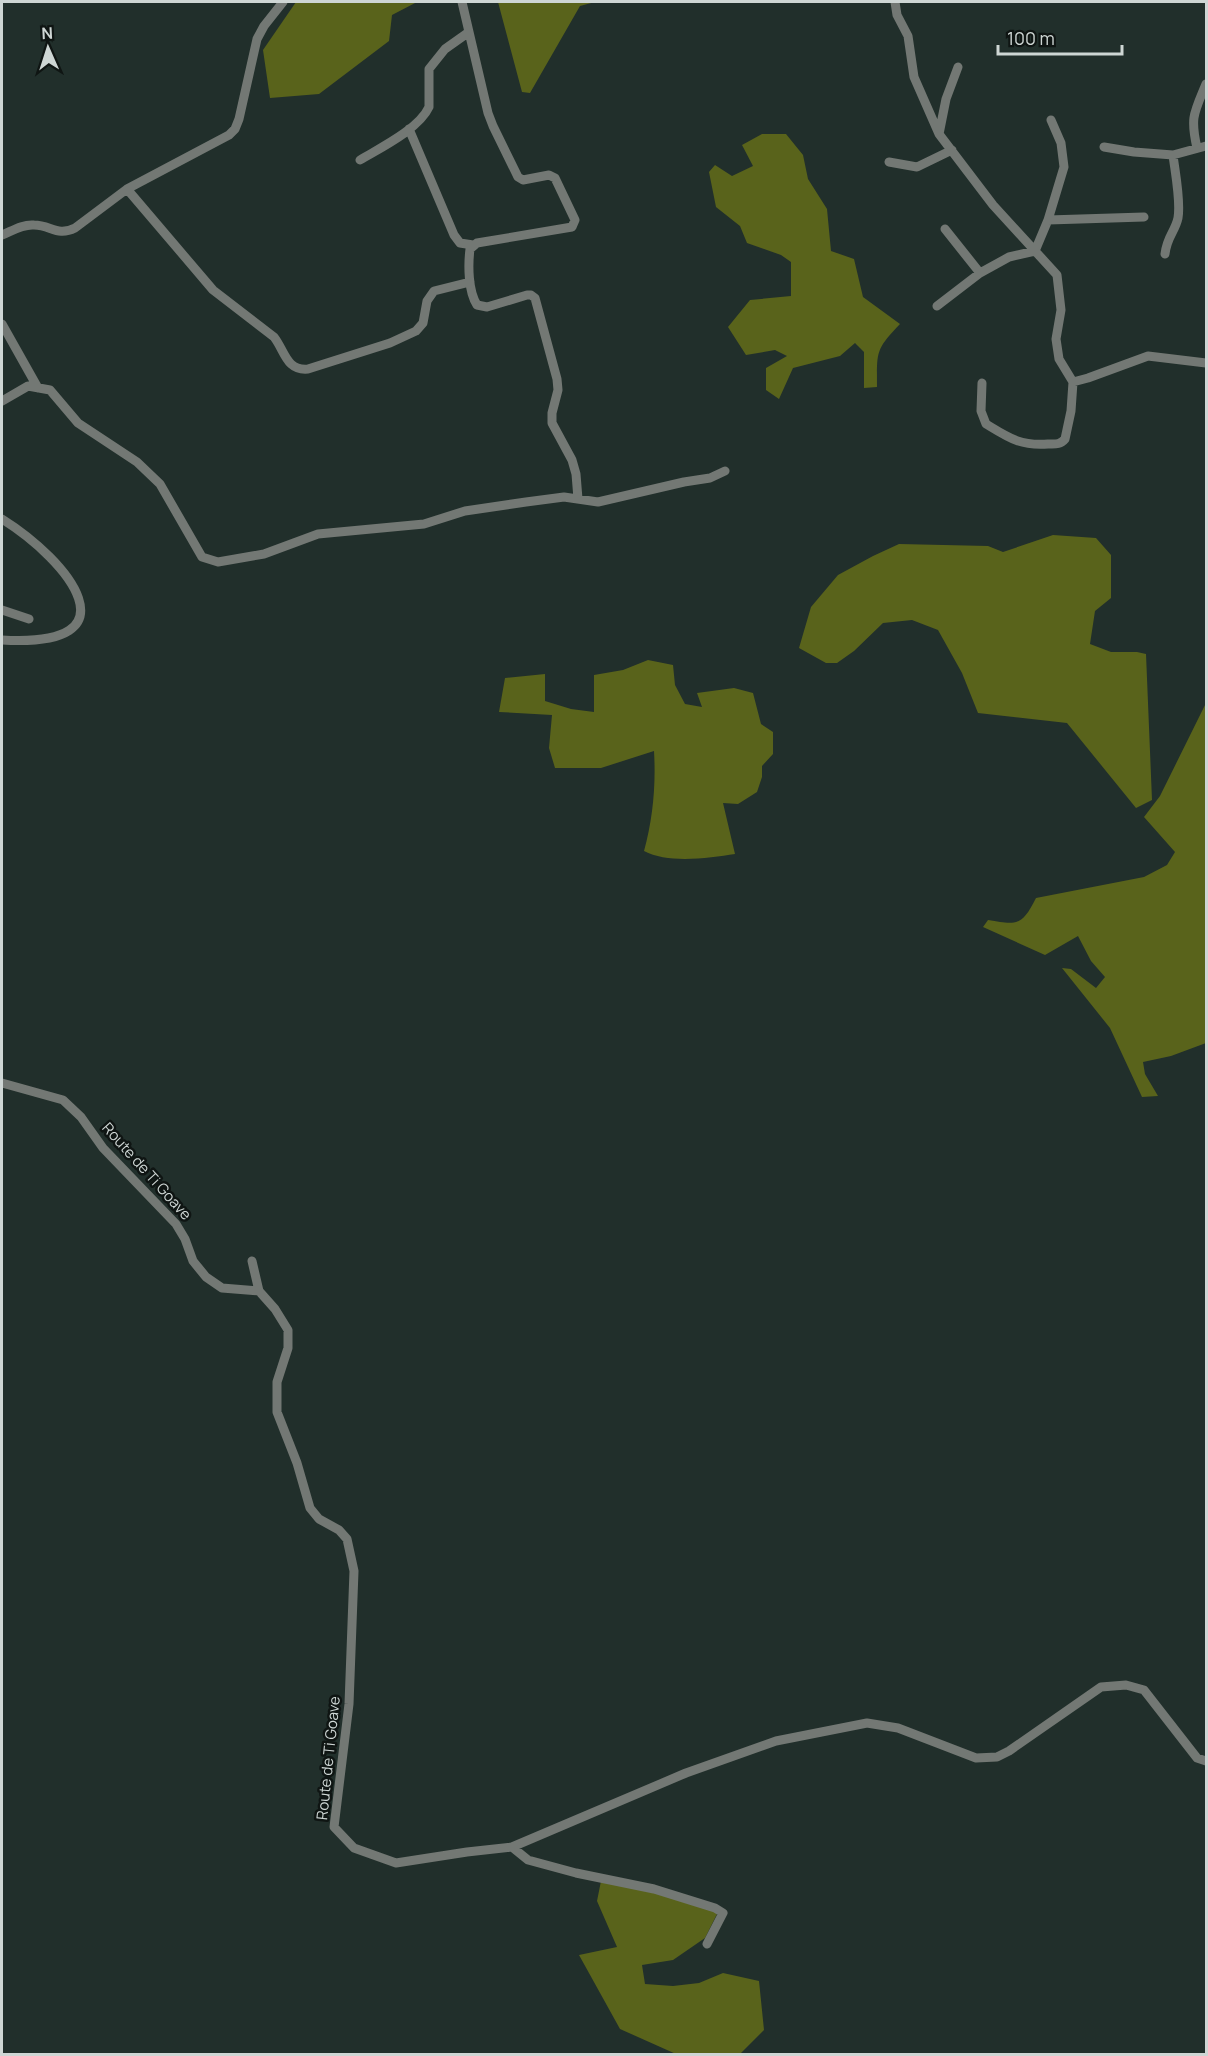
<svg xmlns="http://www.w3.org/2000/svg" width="1208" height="2056" viewBox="0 0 1208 2056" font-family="Manrope,sans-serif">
<rect width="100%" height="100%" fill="#212f2b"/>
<!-- forest -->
<path fill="#59631b" d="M296 2H417L392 15 389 41 319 94 270 98 263 50Z
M498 2H595L580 6 530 93 522 92Z
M762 134H786L803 155 808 179 827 209 831 251 854 259 863 297 900 324C875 350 877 352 877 387L864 388V352L855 343 840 356 793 368 779 399 766 390V368L787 356 775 350 746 355 728 327 750 300 791 296V262L781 255 747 243 740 226 716 207 709 172 715 165 732 176 753 166 742 145Z
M1053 535 1096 538 1111 555V598L1095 611 1090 644 1111 652H1137L1146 654 1152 800 1136 808 1067 723 978 713 962 673 938 630 912 620 883 623 854 651 837 663H826L799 648 811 607 838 575 873 556 899 544 988 546 1003 552Z
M648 660 673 665 675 685 685 704 702 707 697 693 734 688 753 693 761 724 773 732V754L762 766V777L757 792 738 804 723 803 735 854C709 858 668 864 644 851 653 818 656 785 654 751L601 768H555L549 748 552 715 499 712 505 678 545 674V701L571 709 594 712V675L623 670Z
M1206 703V1043L1171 1056 1143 1062 1145 1074 1158 1096 1142 1097 1110 1028 1062 968 1071 969 1096 988 1105 977 1091 961 1078 936 1045 955 983 927 988 920C1017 925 1022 926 1036 898L1144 877 1167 865 1175 852 1144 817 1160 796Z
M601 1881 662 1894 718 1912 705 1938 673 1960 642 1965 645 1984 673 1986 699 1983 723 1973 759 1981 764 2030 740 2054H676L620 2029 579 1955 617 1947 597 1901Z"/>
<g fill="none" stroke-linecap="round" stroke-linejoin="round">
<!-- minor -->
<path stroke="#737874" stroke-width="9" d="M462 2 488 113 493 126 518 177 523 180 549 175 555 178 575 220 572 227 477 243 470 249C468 265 468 291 477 305L487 307 527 295H531L535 298 557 379 558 390 552 413V423L572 460 576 474 578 499
M895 2 897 15 908 36 914 77 939 134 993 205 1057 275 1061 310 1056 339 1059 359 1073 382 1071 411 1065 439C1060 445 1055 444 1048 444 1020 446 1009 438 986 424L981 411 982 383
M409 129 454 235 460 243 473 245
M939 134 946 99 958 67
M1104 147 1134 152 1173 155 1206 146
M1197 148C1190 117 1194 113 1206 84
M360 160C380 148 419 129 429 107V69L445 49 469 32
M889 162 917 167 952 150
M127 189 213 290 274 337C285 351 286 371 308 369L390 343 416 331 423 323 427 301 434 291 470 282
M1048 220 1144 217
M945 229 980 273 1009 257 1035 251 1048 220 1064 167 1061 143 1051 120
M2 235C12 231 22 224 34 225 51 225 57 237 75 228L127 189 229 135 235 129 239 119 257 39 264 26 283 2
M1165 254C1167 236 1175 232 1178 218 1181 201 1175 172 1173 155
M937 306 980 273
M2 324 38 388
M1073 382 1088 378 1148 356 1206 363
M2 401 28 386 50 390 78 423 137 462 160 484 202 557 218 562 264 554 318 534 424 524 465 511 526 502 564 497 598 502 684 482 710 478 725 471
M2 519C69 561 139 648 2 640
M2 610 29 619
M2 1083 63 1100 81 1117 103 1148 176 1224 185 1239 193 1261 206 1277 222 1288 259 1291 275 1309 288 1330V1348L277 1382V1412L297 1463 310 1508 319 1519 339 1530 347 1539 354 1571 349 1704 334 1827 354 1848 396 1863 467 1852 512 1847 686 1773 776 1741 867 1723 898 1728 976 1758 997 1757 1009 1751 1101 1687 1126 1685 1144 1690 1197 1758 1206 1761
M252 1261 259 1291
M512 1847 528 1860 576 1873 654 1889 715 1908 723 1913 707 1944"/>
</g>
<g text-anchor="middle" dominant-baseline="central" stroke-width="5" stroke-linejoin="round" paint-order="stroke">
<!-- street labels -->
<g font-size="15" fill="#ced6d4" stroke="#0f1513">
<text transform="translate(147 1171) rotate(48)">Route de Ti Goave</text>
<text transform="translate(328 1758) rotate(-84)">Route de Ti Goave</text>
</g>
</g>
<!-- border -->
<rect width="1208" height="2056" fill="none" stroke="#ced6d4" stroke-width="6"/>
<!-- north arrow -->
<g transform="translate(48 48) rotate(357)" stroke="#0f1513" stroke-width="4.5" paint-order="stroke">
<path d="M0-4.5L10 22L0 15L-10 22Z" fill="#ced6d4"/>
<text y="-9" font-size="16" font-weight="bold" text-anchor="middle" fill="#ced6d4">N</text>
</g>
<!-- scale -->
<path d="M998 45v9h124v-9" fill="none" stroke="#ced6d4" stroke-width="3"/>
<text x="1007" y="45" font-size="18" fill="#ced6d4" stroke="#0f1513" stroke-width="4.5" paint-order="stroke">100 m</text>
</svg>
